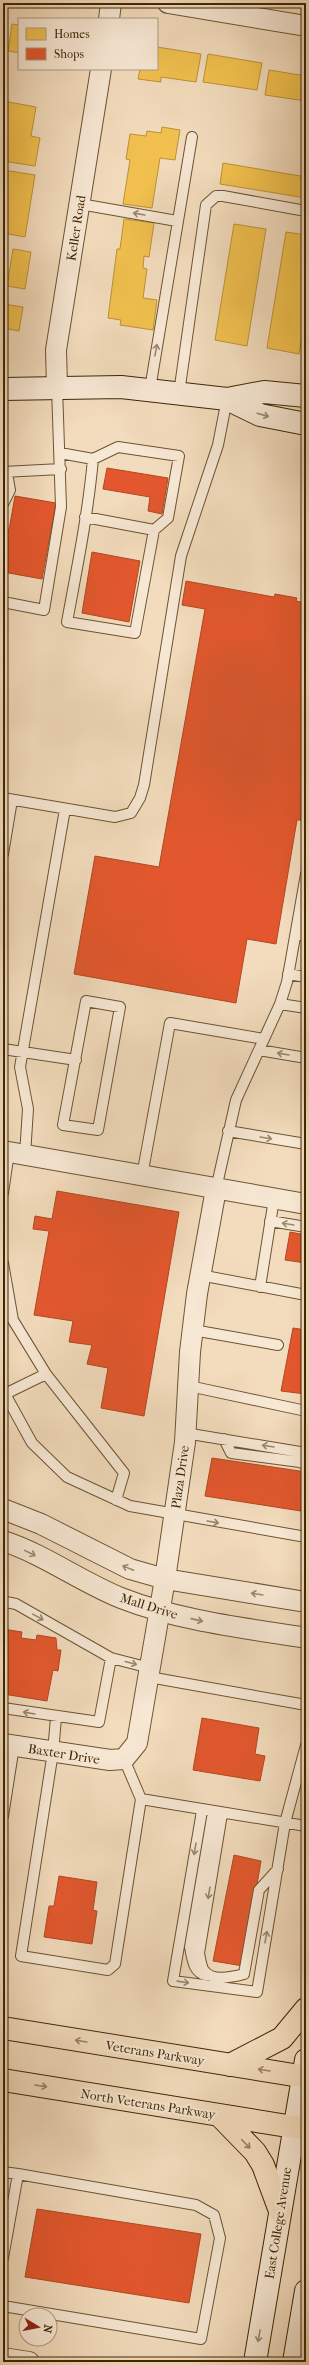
<svg xmlns="http://www.w3.org/2000/svg" width="309" height="2365" viewBox="0 0 309 2365" font-family="'IM FELL French Canon',serif">
<rect width="100%" height="100%" fill="#f3dcbd"/>
<filter id="stains"><feTurbulence type="fractalNoise" baseFrequency=".005" numOctaves="4"/><feColorMatrix values="0 0 0 0 .2 0 0 0 0 .09 0 0 0 0 .02 0 0 0 .5 -.17"/></filter>
<radialGradient id="worn" r=".72"><stop offset=".6" stop-color="#630" stop-opacity="0"/><stop offset="1" stop-color="#630" stop-opacity=".3"/></radialGradient>
<!-- homes -->
<path fill="#f2c14e" stroke="#bc9238" d="M12 24 19 25V53L8 51Z
M157 47 201 54 196 82 161 77V82L138 79 140 69H157Z
M208 54 262 63 257 90 203 82Z
M269 70 306 76V101L265 95Z
M3 101 36 107 31 136 40 138 35 166 3 161Z
M162 127 180 130 175 160 160 158 152 208 123 204 130 160 126 159 130 134 146 136 147 131 161 133Z
M223 163 306 177V198L220 184Z
M3 170 35 175 25 237 3 233Z
M124 219 154 223 149 257 144 256 143 268 147 269 143 298 157 300 153 330 120 325 121 320 108 318 117 249H120Z
M234 224 266 229 247 346 215 340Z
M286 232 306 235V312L299 354 267 348Z
M13 249 31 252 25 289 7 286Z
M3 304 23 307 19 331 3 328Z"/>
<!-- shops -->
<path fill="#e4572e" stroke="#b24821" d="M107 468 168 478 162 514 148 511 150 497 103 489Z
M15 496 56 503 42 579 3 572V529L9 530Z
M92 552 140 561 129 622 82 613Z
M186 581 274 597 275 594 297 598 296 601 306 603V792L301 820H297L276 944 247 939 236 1003 74 974 95 856 159 867 205 609 182 605Z
M57 1191 179 1212 144 1416 101 1408 108 1368 87 1364 92 1345 69 1342 73 1321 34 1315 49 1231 33 1229 35 1216 52 1219Z
M290 1232 306 1235V1263L285 1260Z
M293 1328 306 1330V1394L281 1391Z
M212 1458 306 1472 301 1511 205 1496Z
M3 1629 22 1632 21 1638 36 1640 37 1635 56 1638 57 1650H61L58 1671 53 1670 47 1701 3 1694Z
M202 1718 259 1728 255 1754 265 1756 260 1781 193 1770Z
M234 1855 261 1861 243 1966 213 1961Z
M59 1876 97 1882 93 1910 97 1911 92 1944 44 1937 49 1906H54Z
M37 2209 201 2234 189 2303 25 2277Z"/>
<g fill="none" stroke-linecap="round" stroke-linejoin="round">
<defs>
<path id="lane" d="M80 204 177 221
M150 389 192 137
M179 393 206 205 216 196H223L306 211
M60 453 93 459 118 447 179 456 168 518 154 530
M3 472 61 469
M3 504 10 490 7 473
M85 517 154 530 135 633 67 622C77 568 88 514 93 459
M3 602 44 610 61 507 57 387
M3 798 115 817 131 813 140 798 144 785 181 556 218 445 227 399
M3 854 12 800
M296 934 306 936
M288 974 306 977
M86 1001 120 1007 98 1130 63 1125Z
M280 1004 306 1008
M3 1049 76 1060
M259 1050 306 1058
M228 1131 306 1144
M25 1155 28 1109 20 1067 65 809
M142 1176 170 1023 264 1039
M216 1189 236 1100 280 1004 287 982 306 874
M3 1193 9 1152
M270 1221 306 1227
M3 1263 13 1320 46 1374 5 1394
M200 1275 306 1295
M260 1287 274 1199
M193 1330 278 1345
M46 1374 124 1473 116 1500
M189 1386 306 1411
M3 1395 5 1394 32 1443 67 1477 130 1506 306 1537
M185 1433 306 1453
M224 1439 231 1453 300 1462 306 1465
M3 1604 6 1602 16 1604 111 1658 150 1668
M149 1677 306 1705
M3 1708 99 1722 111 1658
M56 1718 53 1752 21 1956 108 1970 115 1964 141 1799
M124 1759 141 1799 306 1826
M202 1811 173 1981 257 1992 285 1823 306 1745
M222 1814 199 1953C200 1958 201 1965 203 1969 210 1982 233 1977 244 1974L259 1890 278 1869
M3 1816 14 1746
M206 1975C193 1973 192 1957 190 1947L213 1812
M3 2172 18 2174
M3 2258 18 2174 196 2205 214 2215 220 2238 201 2339 3 2306"/>
<path id="street" d="M168 3 306 26
M109 19 111 3
M57 387 56 350 101 69
M3 1151 306 1204
M3 1509 41 1524 130 1569 165 1579 306 1602
M3 1541C44 1554 81 1582 121 1598 180 1621 244 1628 306 1638
M3 1744 110 1760 124 1759 137 1743 165 1579 185 1442 190 1352 197 1294 216 1189
M3 2358 29 2362"/>
<path id="secondary" d="M3 389 121 387 227 399 264 392 306 396
M227 399 260 415 306 424
M255 2362 306 2060
M294 2362 306 2291"/>
<path id="highway" d="M3 2028 306 2077
M230 2065 282 2038 306 2009
M3 2080 306 2129
M219 2115 255 2152 263 2165 280 2211"/>
</defs>
<!-- lane casing -->
<use href="#lane" stroke="#6b5432" stroke-width="12"/>
<!-- street casing -->
<use href="#street" stroke="#6b5432" stroke-width="22"/>
<!-- secondary casing -->
<use href="#secondary" stroke="#3e2604" stroke-width="24"/>
<!-- highway casing -->
<use href="#highway" stroke="#3e2604" stroke-width="24"/>
<!-- lane -->
<use href="#lane" stroke="#f7e8d4" stroke-width="10"/>
<!-- street -->
<use href="#street" stroke="#f7e8d4" stroke-width="20"/>
<!-- secondary -->
<use href="#secondary" stroke="#f7e8d4" stroke-width="22"/>
<!-- highway -->
<use href="#highway" stroke="#f3dcbd" stroke-width="22"/>
</g>
<!-- one-way arrows -->
<defs><path id="oneway-shaft" d="M-6 0H5M1.5-3L5.5 0L1.5 3" fill="none" stroke-width="1.6" stroke-linecap="round" stroke-linejoin="round"/></defs>
<g stroke="#9a876c">
<use href="#oneway-shaft" transform="translate(139 214) rotate(-170)"/>
<use href="#oneway-shaft" transform="translate(156 350) rotate(-80)"/>
<use href="#oneway-shaft" transform="translate(263 415) rotate(16)"/>
<use href="#oneway-shaft" transform="translate(283 1054) rotate(-170)"/>
<use href="#oneway-shaft" transform="translate(266 1138) rotate(9)"/>
<use href="#oneway-shaft" transform="translate(288 1224) rotate(-171)"/>
<use href="#oneway-shaft" transform="translate(268 1446) rotate(-171)"/>
<use href="#oneway-shaft" transform="translate(213 1522) rotate(10)"/>
<use href="#oneway-shaft" transform="translate(30 1553) rotate(26)"/>
<use href="#oneway-shaft" transform="translate(128 1568) rotate(-158)"/>
<use href="#oneway-shaft" transform="translate(257 1594) rotate(-171)"/>
<use href="#oneway-shaft" transform="translate(38 1617) rotate(29)"/>
<use href="#oneway-shaft" transform="translate(197 1620) rotate(13)"/>
<use href="#oneway-shaft" transform="translate(131 1663) rotate(15)"/>
<use href="#oneway-shaft" transform="translate(29 1713) rotate(-170)"/>
<use href="#oneway-shaft" transform="translate(195 1849) rotate(100)"/>
<use href="#oneway-shaft" transform="translate(209 1893) rotate(99)"/>
<use href="#oneway-shaft" transform="translate(266 1937) rotate(-80)"/>
<use href="#oneway-shaft" transform="translate(183 1982) rotate(8)"/>
<use href="#oneway-shaft" transform="translate(259 2336) rotate(100)"/>
</g>
<g stroke="#988160">
<use href="#oneway-shaft" transform="translate(81 2041) rotate(-171)"/>
<use href="#oneway-shaft" transform="translate(264 2070) rotate(-171)"/>
<use href="#oneway-shaft" transform="translate(41 2086) rotate(9)"/>
<use href="#oneway-shaft" transform="translate(246 2144) rotate(46)"/>
</g>
<g text-anchor="middle" dominant-baseline="central" stroke-width="4" stroke-linejoin="round" paint-order="stroke">
<!-- street labels -->
<g font-size="13" fill="#3e2604" stroke="#f7e8d4">
<text transform="translate(76 228) rotate(-81)">Keller Road</text>
<text transform="translate(180 1477) rotate(-82)">Plaza Drive</text>
<text transform="translate(149 1606) rotate(17)">Mall Drive</text>
<text transform="translate(64 1754) rotate(9)">Baxter Drive</text>
<text transform="translate(155 2053) rotate(9)">Veterans Parkway</text>
<text transform="translate(148 2104) rotate(9)">North Veterans Parkway</text>
<text transform="translate(278 2223) rotate(-81)">East College Avenue</text>
</g>
</g>
<!-- margin -->
<rect width="309" height="2365" fill="none" stroke="#f3dcbd" stroke-width="16"/>
<rect x="4" y="4" width="301" height="2357" fill="none" stroke="#3e2604" stroke-width="2"/>
<rect x="8" y="8" width="293" height="2349" fill="none" stroke="#3e2604"/>
<!-- legend -->
<rect x="18" y="18" width="140" height="52" fill="#f7e8d4" stroke="#ad9a81"/>
<rect x="26" y="28" width="20" height="12" fill="#f2c14e" stroke="#ad9a81"/>
<text x="54" y="38" font-size="12" fill="#3e2604">Homes</text>
<rect x="26" y="48" width="20" height="12" fill="#e4572e" stroke="#ad9a81"/>
<text x="54" y="58" font-size="12" fill="#3e2604">Shops</text>
<!-- north arrow -->
<g transform="translate(38 2327) rotate(100)"><circle r="19" fill="#f7e8d4" stroke="#ad9a81"/>
<path d="M0-3L7 15L0 10L-7 15Z" fill="#8f2418"/>
<text y="-6" font-size="11" font-weight="bold" text-anchor="middle" fill="#3e2604">N</text>
</g>
<rect width="100%" height="100%" filter="url(#stains)"/>
<rect width="100%" height="100%" fill="url(#worn)"/>
</svg>
